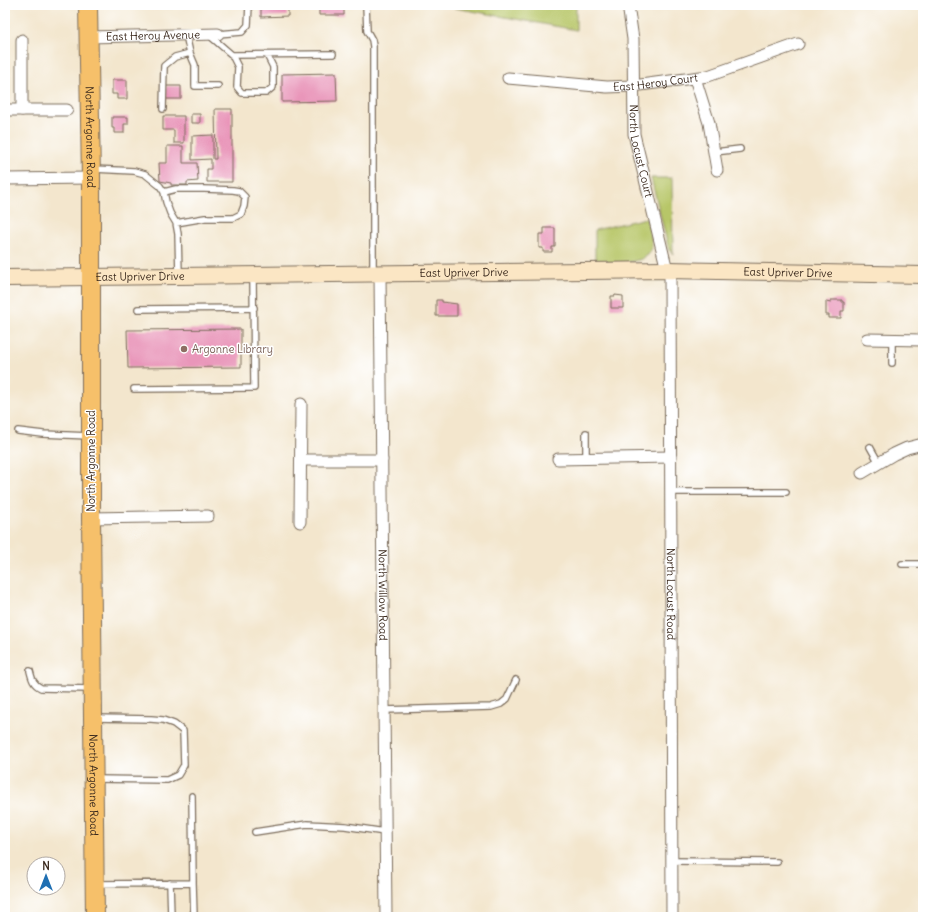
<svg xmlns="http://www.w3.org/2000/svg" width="928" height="922" viewBox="0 0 928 922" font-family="Delius,sans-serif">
<rect width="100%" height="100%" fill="#fff"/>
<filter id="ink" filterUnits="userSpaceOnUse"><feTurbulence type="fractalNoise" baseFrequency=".025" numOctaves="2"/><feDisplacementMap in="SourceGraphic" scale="8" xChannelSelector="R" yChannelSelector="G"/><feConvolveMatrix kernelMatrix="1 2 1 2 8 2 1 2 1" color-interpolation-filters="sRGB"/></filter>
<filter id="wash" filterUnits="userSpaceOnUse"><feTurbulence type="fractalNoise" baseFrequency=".012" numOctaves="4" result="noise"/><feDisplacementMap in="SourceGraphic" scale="16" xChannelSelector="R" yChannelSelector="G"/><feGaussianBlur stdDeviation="0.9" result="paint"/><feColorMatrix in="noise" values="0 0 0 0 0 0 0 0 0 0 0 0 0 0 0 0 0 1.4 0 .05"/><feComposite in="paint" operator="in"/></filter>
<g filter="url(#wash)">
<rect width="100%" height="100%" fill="#f3e6cd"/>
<!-- green -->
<path fill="#b7c668" stroke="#797843" d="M442 5H576V30L450 7Z
M651 178H672L673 254 669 250Z
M646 218C648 226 652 236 652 245 652 267 610 262 595 263V230Z"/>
<g id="blocks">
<!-- building -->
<path fill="#e996ba" d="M261 5H288V16L261 17Z
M319 5H344V15H319Z
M336 73 337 101 282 102V74Z
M112 80H127V99H117V94H112Z
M166 86H181V99H166Z
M215 109H232V182H207V169H211V159L192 160V136L213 135V159H216Z
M191 114H200V123H191Z
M163 116H184V143H174V130H163Z
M112 117H128V124H124V133H114V128H112Z
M167 146H183V163H197L198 181 187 182V185H171V183L160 181 159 163H167Z
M544 228H555V247H552V252H543V248H539V234H544Z
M615 295 623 296V308H611V296H615Z
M436 300H442V302L457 304V316H436Z
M831 300H842V302H844V311H841V318H829V315H826V301L831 302Z
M241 329V367L128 368 127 330Z"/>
</g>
</g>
<g filter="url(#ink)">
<use href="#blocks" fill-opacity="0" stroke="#7b6c5b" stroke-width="1"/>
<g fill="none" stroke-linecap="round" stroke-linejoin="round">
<defs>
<path id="lane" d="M366 5 367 31 372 40 373 46V273
M218 34 242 32 248 25 249 5
M186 35 190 53 195 65V86H218
M209 35 232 55 333 54
M232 55 238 67 237 87 242 93H266L273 87V67L267 55
M163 109 164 66 175 57 190 53
M715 152 740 149
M94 169 134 171 145 174 160 186 164 192 166 202 170 213 176 223 178 234 179 274
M164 192 176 189H204L233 190 239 191 245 197 244 206 241 214 233 218H205L176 223
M138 309 254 308
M892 363V339
M134 389 254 388 253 277
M18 431 43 434 89 436
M586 433V458
M870 447 879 463
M671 492H786
M902 564H923
M30 671C32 679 33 684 41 688L91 689
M384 710 491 707 501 704 507 699 516 680
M95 718 151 719 163 720 174 724 183 731 184 765 178 775 167 780 96 779
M192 796 193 883
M255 832 307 824 345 826 385 832
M672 861 777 862
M170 883 171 917
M97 884 193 883 194 917"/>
<g id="street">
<path id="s1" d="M628 5 633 39 634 134 667 270"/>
<path id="s2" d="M88 37 218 34"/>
<path d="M22 40V110"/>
<path id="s3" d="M508 78 607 87 633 86 708 76 798 44"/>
<path d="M695 78 709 123 717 170"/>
<path d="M5 110H67"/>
<path d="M5 179 91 178"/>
<path id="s4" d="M670 270 672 917"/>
<path id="s5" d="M380 273 386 917"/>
<path d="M867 339 923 340"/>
<path d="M558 459 671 457"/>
<path d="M301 460H382"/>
<path d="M862 473 894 454 907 448 923 444"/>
<path d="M91 518 208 516"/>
<path d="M300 522 301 404"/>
</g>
<g id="secondary">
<path id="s6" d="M5 278 667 270 923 275"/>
</g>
<g id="primary">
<path id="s7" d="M88 5 91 178V518L95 917"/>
</g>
</defs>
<!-- lane casing -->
<use href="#lane" stroke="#7b6c5b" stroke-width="8"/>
<!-- street casing -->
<use href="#street" stroke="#7b6c5b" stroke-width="13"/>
<!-- secondary casing -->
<use href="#secondary" stroke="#7b6c5b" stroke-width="18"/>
<!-- primary casing -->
<use href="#primary" stroke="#7b6c5b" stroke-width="20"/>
<!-- lane -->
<use href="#lane" stroke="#fff" stroke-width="5.5"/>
<!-- street -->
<use href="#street" stroke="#fff" stroke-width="11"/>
<!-- secondary -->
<use href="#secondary" stroke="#fbe6c4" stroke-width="16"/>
<!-- primary -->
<use href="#primary" stroke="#f6c06b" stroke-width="18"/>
</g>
</g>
<!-- markers -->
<circle fill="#8d6e63" stroke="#fff" stroke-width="1.5" cx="184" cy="349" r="4"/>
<g text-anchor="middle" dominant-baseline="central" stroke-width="3" stroke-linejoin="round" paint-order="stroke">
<!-- street labels -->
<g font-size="11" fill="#3b2a1e" stroke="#fff">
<text stroke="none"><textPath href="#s2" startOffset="65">East Heroy Avenue</textPath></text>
<text stroke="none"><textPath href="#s3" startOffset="148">East Heroy Court</textPath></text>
<text stroke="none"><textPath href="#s7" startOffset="132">North Argonne Road</textPath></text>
<text stroke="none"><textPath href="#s1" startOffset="147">North Locust Court</textPath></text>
<text stroke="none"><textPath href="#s6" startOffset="459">East Upriver Drive</textPath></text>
<text stroke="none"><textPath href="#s6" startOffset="783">East Upriver Drive</textPath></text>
<text stroke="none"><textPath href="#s6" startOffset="135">East Upriver Drive</textPath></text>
<text transform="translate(91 461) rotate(-90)">North Argonne Road</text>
<text stroke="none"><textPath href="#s4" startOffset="324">North Locust Road</textPath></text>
<text stroke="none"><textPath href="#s5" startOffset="322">North Willow Road</textPath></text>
<text stroke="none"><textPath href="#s7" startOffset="780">North Argonne Road</textPath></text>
</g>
<!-- education labels -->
<g font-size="11" fill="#785e54" stroke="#fff" text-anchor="start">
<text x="192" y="349">Argonne Library</text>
</g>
</g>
<!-- margin -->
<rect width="928" height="922" fill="none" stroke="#fff" stroke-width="20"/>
<!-- north arrow -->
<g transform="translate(46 876)"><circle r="19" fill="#ffffff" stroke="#b1aaa5"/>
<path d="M0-3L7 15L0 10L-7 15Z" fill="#1f6fb2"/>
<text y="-6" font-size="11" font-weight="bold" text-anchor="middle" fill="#3b2a1e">N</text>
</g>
</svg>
